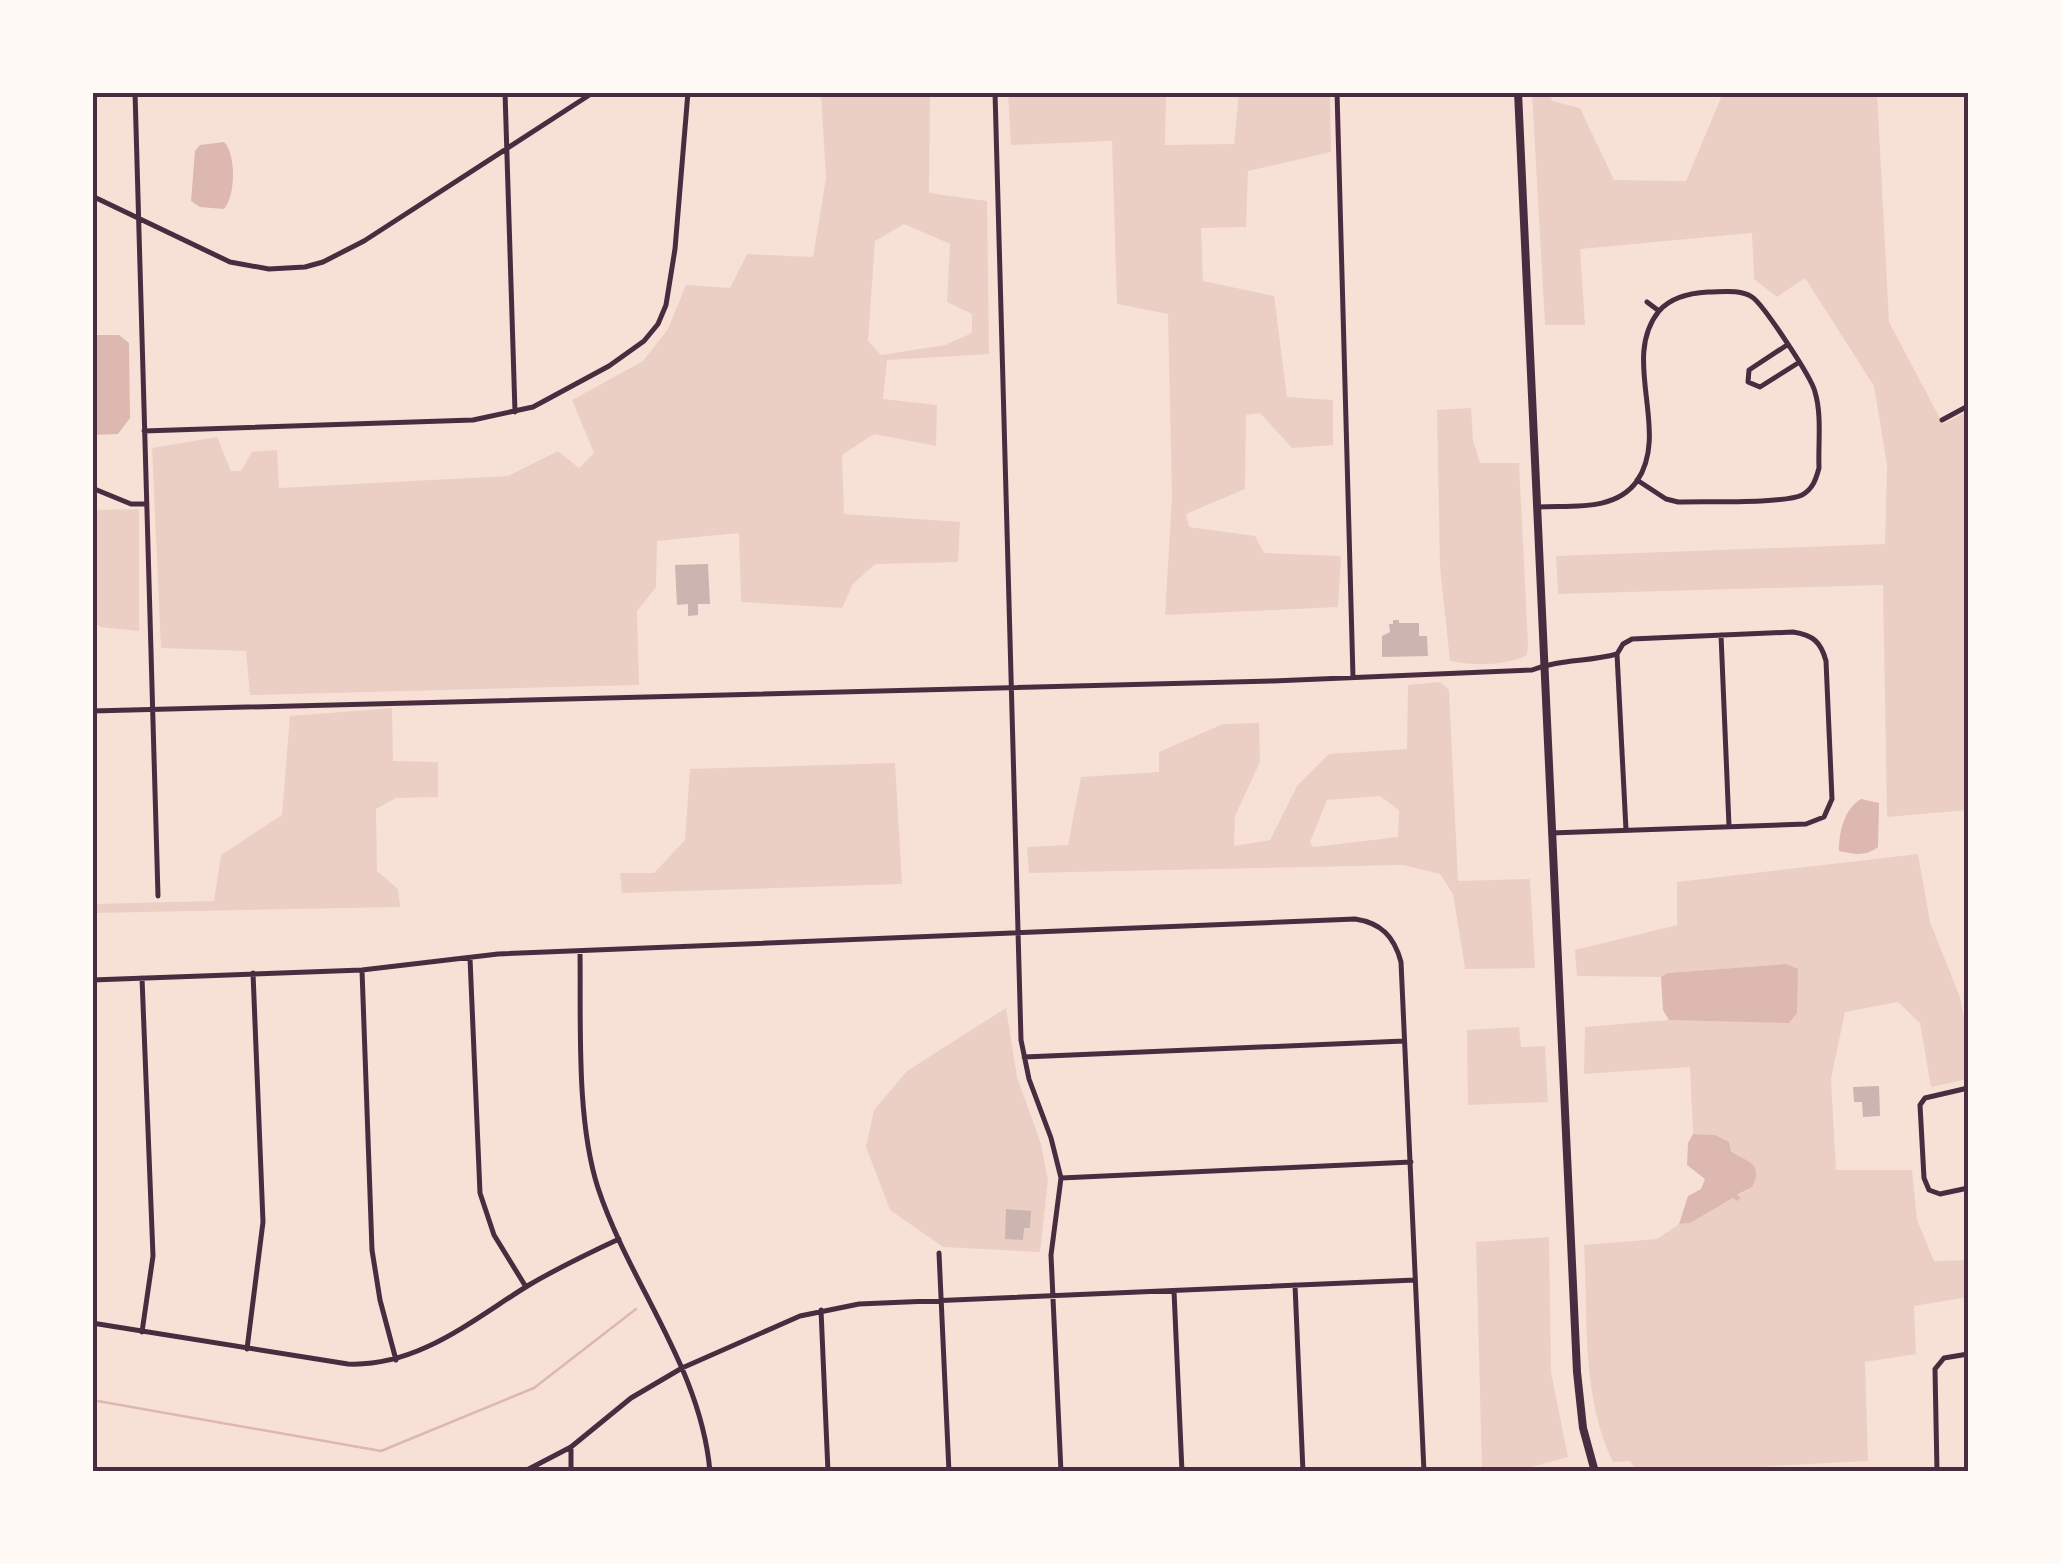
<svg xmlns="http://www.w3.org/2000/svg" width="2061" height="1564" viewBox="0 0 2061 1564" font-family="Raleway,sans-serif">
<rect width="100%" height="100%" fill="#f7e1d7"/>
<!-- green -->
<path fill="#ebcfc5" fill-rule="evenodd" d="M821 93H930L929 193 987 201 989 354 887 360 883 399 937 405 936 446 874 434 842 455 844 514 960 522 958 562 875 564 853 584 842 608 741 602 739 533 657 541 656 587 637 611 639 685 250 695 246 651 161 648 152 448 217 437 231 471H241L252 452 277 450 279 488 508 476 558 451 579 468 594 453 572 400 643 361 668 329 686 285 730 288 747 254 813 257 826 178ZM904 224 950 244 947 302 972 314V333L945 345 881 355 868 341 875 241Z
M1008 93H1166L1165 145 1234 144 1239 93H1330L1331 152 1248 171 1246 227 1201 228 1203 281 1274 296 1287 397 1333 400V445L1292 448 1260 413 1246 415 1245 489 1186 514 1189 527 1255 536 1264 553 1341 556 1338 607 1165 615 1172 497 1168 314 1117 304 1112 141 1011 145Z
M1532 93H1550L1552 101 1580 108 1614 180 1686 181 1723 93H1877L1889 322 1943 424 1968 411V810L1887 817 1883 585 1558 594 1556 556 1885 544 1887 465 1874 386 1805 278 1777 297 1754 279 1752 233 1580 249 1585 325H1545Z
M1471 408 1473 440 1480 463H1519L1528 644 1527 655C1506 666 1473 666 1450 661L1440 567 1437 410Z
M139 509V631L100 627 93 621V510Z
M1440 682 1449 690 1458 881 1530 879 1535 968 1465 969 1453 894 1440 874 1403 865 1029 873 1027 847 1068 845 1081 777 1159 772V752L1223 724 1259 723 1260 762 1235 816 1234 846 1270 840 1297 786 1329 754 1407 749 1408 685ZM1380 796 1399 810 1398 837 1313 847 1310 842 1327 800Z
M392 708 393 761 438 762V797L396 798 376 809 377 871 398 889 400 907 93 913V904L214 901 221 855 282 815 290 716Z
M895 763 902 884 622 893 620 873H654L685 840 690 769Z
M1918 854 1930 922 1960 997 1968 1036V1079L1931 1087 1920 1023 1898 1002 1845 1012 1831 1079 1836 1170H1912L1917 1220 1934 1261 1968 1260V1297L1914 1306 1916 1354 1865 1362 1868 1461C1790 1464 1714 1472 1637 1471L1630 1461 1613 1462C1581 1397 1588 1316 1584 1245L1657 1239 1679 1224 1690 1223 1752 1187 1736 1155 1715 1135 1693 1134 1690 1067 1584 1074 1585 1027 1669 1020 1785 964 1667 973 1661 977 1577 976 1575 950 1677 925V882Z
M1006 1008 1017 1077 1041 1144 1048 1180 1040 1252 943 1247 890 1210 866 1147 874 1110 907 1071Z
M1519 1027 1521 1047 1545 1046 1548 1102 1468 1105 1467 1030Z
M1549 1237 1551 1372 1568 1457 1517 1471H1482L1476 1242Z"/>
<!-- water -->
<path fill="#dcb8b0" d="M224 142C236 154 236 195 224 209L200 207 191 201 195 151 200 145Z
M92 335H119L129 343 130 418 118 434 93 435Z
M1861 799 1879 803 1878 847C1865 857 1854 854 1839 851 1839 832 1844 809 1861 799Z
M1786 964 1798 969 1797 1013 1789 1023 1669 1020 1663 1010 1661 977 1667 973Z
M1693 1134 1715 1135 1729 1142 1731 1151C1744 1162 1765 1161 1752 1187L1737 1195 1741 1198 1737 1201 1733 1198 1690 1223 1679 1224 1688 1196 1701 1189 1705 1179 1687 1165 1688 1143Z"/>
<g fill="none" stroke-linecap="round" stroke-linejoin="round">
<!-- stream -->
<path stroke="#dcb8b0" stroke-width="2.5" d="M92 1400 381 1451 534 1388 636 1309"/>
</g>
<!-- building -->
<path fill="#ccb4b1" d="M708 564 710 604H698V615L688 616V604L677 605 675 565Z
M1393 620H1399V623H1419V636H1427L1428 656 1382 657V636L1390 632 1389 624H1393Z
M1879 1086 1880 1116 1863 1117 1862 1102H1854L1853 1087Z
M1006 1209 1031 1211 1030 1228H1024L1023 1240 1005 1239Z"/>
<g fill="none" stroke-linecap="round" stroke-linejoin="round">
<!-- minor -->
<path stroke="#4a2c40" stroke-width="5" d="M135 92 158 896
M505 92 515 412
M995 92 1021 1040 1029 1079 1051 1138 1061 1178 1051 1255 1061 1472
M1337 92 1353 677
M92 196 230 262 269 269 305 267 323 262 364 241 594 92
M1647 302 1659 311
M1787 345 1749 370 1748 382 1760 387 1798 363
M1942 420 1968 406
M144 431 473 420 533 407 609 366 644 341 658 324 666 305 675 249 688 92
M92 488 131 504H146
M1538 507C1571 505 1615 512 1637 481 1671 431 1620 359 1659 311 1671 297 1690 293 1708 292 1722 292 1740 289 1752 297 1763 304 1812 378 1815 392 1822 415 1818 444 1819 468 1816 479 1813 489 1802 495 1784 504 1703 501 1678 502L1666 499 1637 480
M1721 635 1729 826
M1617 654 1626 830
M92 711 1273 681 1532 670C1560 659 1588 662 1617 654L1623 644 1632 639 1793 632C1813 635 1821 642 1826 661L1832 799 1824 817 1806 824 1551 833
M580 951C581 1023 576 1120 598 1188 630 1285 701 1367 710 1472
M470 958 480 1193 494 1235 526 1287
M362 970 372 1250 380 1300 396 1360
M92 980 362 970 498 954 1355 919C1381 923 1394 936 1401 962L1424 1472
M1024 1057 1404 1041
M1968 1088 1925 1098 1920 1105 1924 1178 1929 1190 1940 1194 1968 1188
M1061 1178 1411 1162
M939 1253 949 1472
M1295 1285 1303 1472
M1174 1291 1182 1472
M821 1310 828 1472
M92 1323 348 1364C418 1367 472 1320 529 1285 558 1268 589 1253 619 1239
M142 1332 153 1256 142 978
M247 1349 263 1222 253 973
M523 1472 571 1447 631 1398 682 1368 800 1316 859 1304 1415 1280
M571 1472V1447
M1937 1472 1935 1369 1944 1358 1968 1354"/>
<!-- primary -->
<path stroke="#4a2c40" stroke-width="8" d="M1518 92 1577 1372 1583 1428 1595 1472"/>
</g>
<!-- border -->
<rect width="2061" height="1564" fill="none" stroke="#fffaf5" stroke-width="190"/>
<rect x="95" y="95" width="1871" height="1374" fill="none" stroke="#4a2c40" stroke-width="4"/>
</svg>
